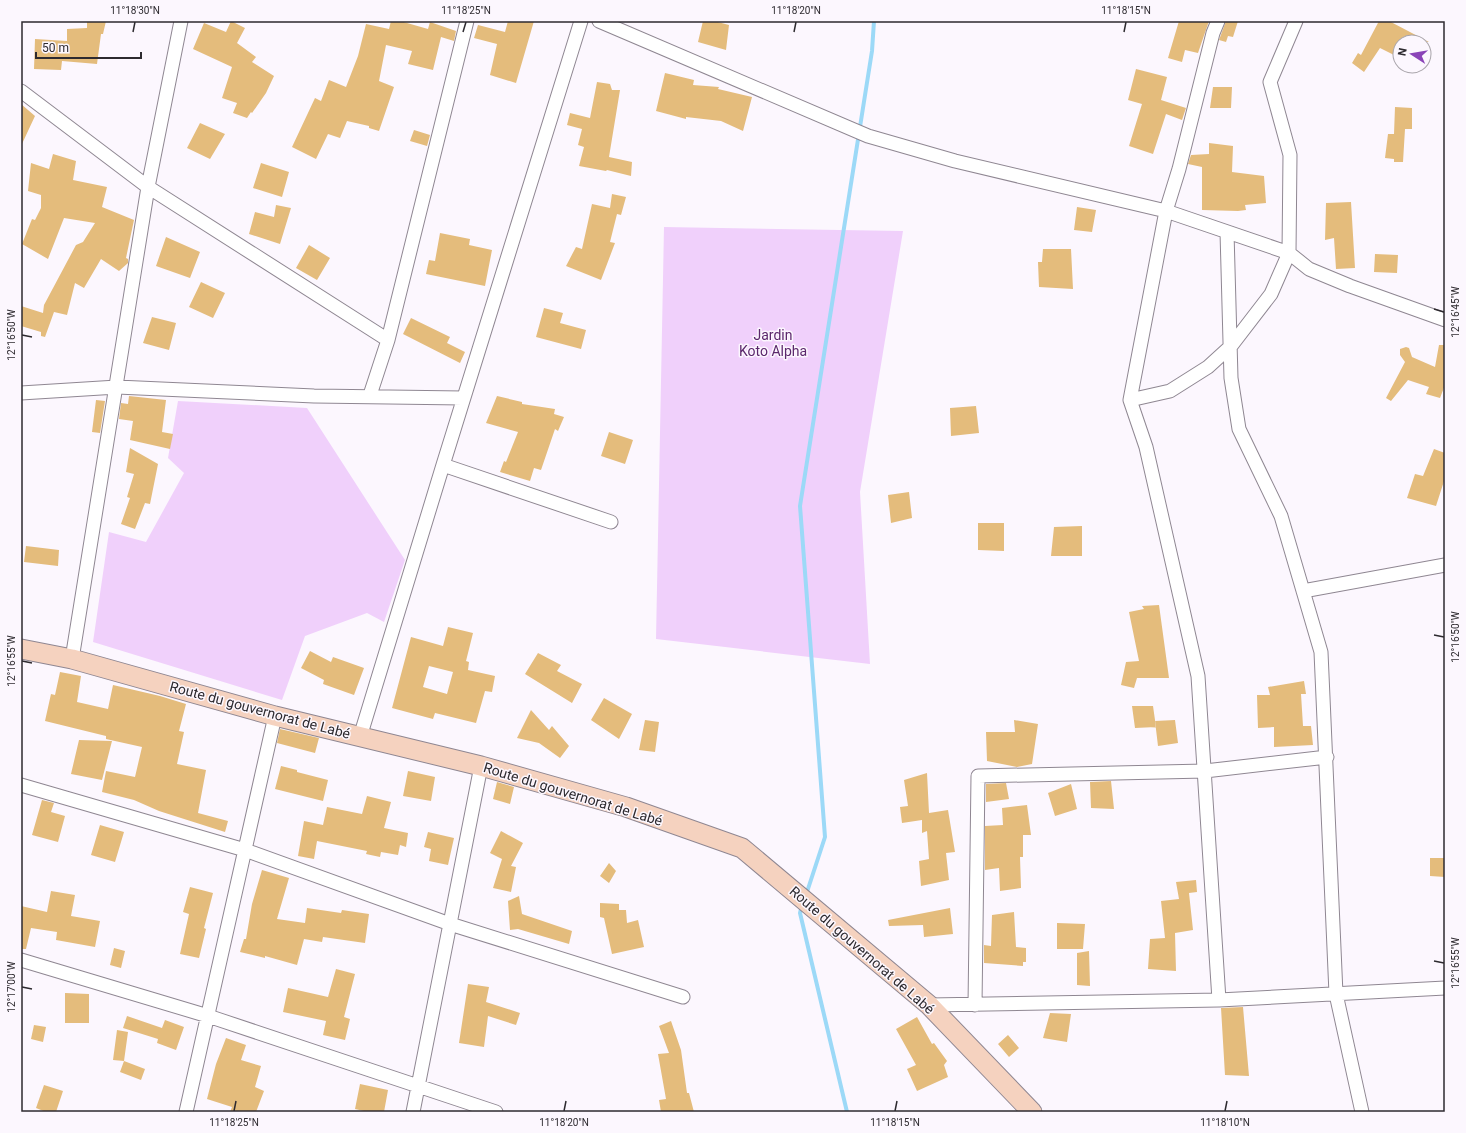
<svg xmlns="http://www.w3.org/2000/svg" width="1466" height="1133" viewBox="0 0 1466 1133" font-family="Roboto,sans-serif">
<rect width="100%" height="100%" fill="#fcf7fe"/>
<!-- green -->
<path fill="#f0d0fb" d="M664 227 903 231 860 492 870 664 656 639Z
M178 401 307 408 405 560 384 622 367 613 305 636 282 700 93 642 109 532 146 542 184 473 168 458Z"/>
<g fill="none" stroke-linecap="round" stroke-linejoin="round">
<!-- stream -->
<path stroke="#9cd9f7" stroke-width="4" d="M806 895 825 837 800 506 872 51 874 21
M802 905 800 913 847 1112"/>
</g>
<!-- building -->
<path fill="#e4bc7c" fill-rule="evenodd" d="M106 21 103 34H101L97 64 62 61 61 70 34 69 35 39 67 41V29L87 28V22Z
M231 21 245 28 237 43 256 57 252 62 274 76 266 93 252 113 251 112 247 118 233 113 237 103 222 98 232 67 193 49 204 23 226 32Z
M391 21H400L428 29 430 22 456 31 454 41 441 37 433 70 408 64 412 51 386 45 379 81 394 87 379 131 369 128V126L347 121 340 138 328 134 316 159 292 147 315 98 321 101 329 80 346 87 358 56 366 24 389 29Z
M508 21H534L516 83 490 75 497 44 474 38 478 25 505 32Z
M703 21H714L729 25 726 50 698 42Z
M1179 21H1209L1198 53 1185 50 1182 62 1168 58Z
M1226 21H1238L1233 37 1228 36 1226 42 1219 40Z
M1379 21H1389L1429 42H1400V58L1380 48 1364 72 1352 63 1358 53 1361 55Z
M1136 69 1167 77 1161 100 1186 108 1182 120 1166 114 1153 154 1129 146 1142 104 1128 100Z
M665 73 694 80 693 85 719 87 718 89 752 97 743 131 721 121 686 117V119L656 111Z
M597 82 610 84 612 90H620L609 157 632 162 631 176 607 170 606 171 579 166 584 147 578 145 582 129 567 125 570 113 590 118Z
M1213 87H1232L1231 108H1210Z
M21 104 35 116 21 146Z
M1395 107 1412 108V129H1405L1403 162H1394V159L1385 158 1388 134H1394Z
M200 123 225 134 210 159 187 148Z
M414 130 430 135 427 146 410 141Z
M1209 143 1233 146 1232 172 1264 176 1266 203 1245 205 1246 210 1238 211 1202 210V167L1188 164 1191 155 1209 154Z
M53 154 76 161 73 180 107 187 102 207 134 220 126 258 128 259V263L119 271 101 259 84 288 75 283 67 315 54 312 45 337 41 336V332L21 326V306L43 313 44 305 76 245 83 242 95 223 64 218 48 259 22 244 32 219 35 220 41 208V195L28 191 31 163 49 169Z
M261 163 289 172 282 197 253 188Z
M612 194 626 197 621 215 617 214 610 242 615 243 601 280 566 266 576 247 582 249 592 204 610 208Z
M1351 202 1355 268 1336 269 1334 238 1325 240 1326 203Z
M276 205 291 208 280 244 249 234 255 212 274 217Z
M1077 207 1096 210 1092 232 1074 230Z
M440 233 470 239 469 245 492 250 485 286 426 274 429 260 435 261Z
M166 237 200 252 190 278 156 266Z
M309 245 330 258 317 280 296 268Z
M1043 249H1071L1073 289 1039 287 1038 262H1042Z
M1375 254 1398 255 1397 273 1374 272Z
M201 282 225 293 213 318 189 307Z
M544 308 563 313 560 323 586 330 581 349 536 337Z
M152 317 176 323 169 350 143 343Z
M411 318 450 337 447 343 465 352 460 363 403 334Z
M1439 345H1445V385L1440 398 1426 394 1429 387 1408 380 1391 401 1386 398 1405 362 1400 355V349L1406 347 1409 348 1412 357 1435 367Z
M129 396 166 400 162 432 173 434 170 449 130 440 133 421 119 419 121 403 128 404Z
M497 396 522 402V404L555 409 554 414 564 417 558 431 555 429 541 470 534 468 530 481 500 472 504 461 506 462 518 432 486 423Z
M96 400 105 401 100 433 92 432Z
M976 406 979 433 951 436 950 408Z
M609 432 633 440 625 464 601 456Z
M130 448 158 464 150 504 145 503 135 529 121 524 130 498 127 497 134 474 126 472Z
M1434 449 1445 453V478L1436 506 1407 498 1415 474 1423 476Z
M909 492 912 518 891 523 888 495Z
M978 523H1004V551L978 550Z
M1082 526V556H1051L1054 527Z
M26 546 59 550 58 566 24 562Z
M1159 605 1169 678H1137L1134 688 1121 685 1126 662 1139 661 1129 612 1144 609 1142 606Z
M448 627 473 633 466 661 469 662 468 670 495 676 492 692 485 691 476 723 435 713 433 719 392 708 411 637 443 646ZM429 666 453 672 447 694 423 687Z
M310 651 331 662 333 657 364 668 354 695 323 684 324 680 301 668Z
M538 653 561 665 557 671 582 684 572 703 525 674Z
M60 672 81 676 77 702 108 709 113 685 160 696 186 704 179 731 184 732 177 764 206 770 198 813 228 821 225 832 159 811 134 800 102 792 106 771 135 777 142 747 106 739V736L45 721 51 694 55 695Z
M1304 681 1306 694H1301L1303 726H1311L1313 745 1274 747V727L1258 728 1257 695H1270L1268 687Z
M604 698 632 714 619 739 591 720Z
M1132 706H1153L1156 727 1135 728Z
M531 710 549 730 552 726 569 746 560 758 539 743 517 738Z
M645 720 659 722 655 752 639 750Z
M1014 720 1038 724 1032 764 1017 767 987 761 986 732H1015Z
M1175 720 1178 743 1158 746 1155 721Z
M280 729 319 738 315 753 277 743Z
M79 740 112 741 102 780 71 774Z
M281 766 297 770V772L328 780 323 801 275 789Z
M408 771 435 777 431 801 403 796Z
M927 773 929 813 948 810 955 852 946 853 949 880 921 886 919 861 929 859 927 831 922 833V820L902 823 900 807 908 806 904 780Z
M1111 781 1114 809 1091 808 1090 782Z
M497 782 514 787 510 804 493 799Z
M1006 783 1009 799 986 802V784Z
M1071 784 1077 809 1055 816 1048 793Z
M367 796 391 802 384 828 408 833 406 847 400 845 398 855 381 852 380 857 366 854 367 851 317 841 314 859 298 856 304 821 323 825 327 807 362 814Z
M42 800 54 803 51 812 65 816 58 842 32 835Z
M1027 805 1031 835H1023V857H1020L1021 888 1000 891 999 868 985 870V826L1003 825 1002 808Z
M100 825 124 832 115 862 91 855Z
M501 831 523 843 511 866 516 867 511 892 493 888 502 859 490 853Z
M428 832 454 838 448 865 429 861 431 849 424 847Z
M1430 858H1445V877L1430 876Z
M609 863 616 871 609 883 600 876Z
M262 870 289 878 277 919 305 923 307 908 341 913 342 910 369 914 365 943 323 937 322 942 304 939 297 965 265 956V958L240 952 244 939H246L252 904Z
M1196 880 1197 892 1189 893 1193 930 1175 933 1176 971 1148 969 1150 939 1165 938 1161 901 1179 899 1176 882Z
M190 887 213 893 204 928 206 929 199 958 180 954 189 914 183 912Z
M51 891 75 895 71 916 100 921 95 947 56 940 57 932 31 928 26 949H21V906L47 912Z
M519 896 522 914 572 931 569 944 518 929 510 930 508 901Z
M600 903 619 904V910H626L627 923 638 920 644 947 612 954 604 918 600 917Z
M950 908 953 934 924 937 923 925 889 926 888 920Z
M1014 912 1016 947 1026 948V962H1023V966L984 963V945L991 946 992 915Z
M1057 923 1085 924 1083 949H1057Z
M114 948 125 951 121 968 110 965Z
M1089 951 1090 986 1077 985V953Z
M336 969 355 974 344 1017 350 1019 345 1040 323 1035 326 1021 283 1012 288 988 328 997Z
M468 984 489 987 486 1002 520 1013 516 1025 488 1016 484 1047 459 1043Z
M65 993 89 994V1023H65Z
M1243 1007 1249 1076 1225 1075 1221 1008Z
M1050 1013 1071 1014 1067 1042 1043 1038Z
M127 1016 162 1028 165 1020 184 1027 176 1050 157 1043 158 1039 123 1028Z
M917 1017 932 1044 934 1043 947 1061 944 1065 948 1077 917 1091 907 1069 916 1065 896 1029Z
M671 1021 681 1050 687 1093H689L694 1112H661L659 1100 666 1099 658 1054 669 1053 659 1026Z
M34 1025 46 1027 43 1042 31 1039Z
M117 1030 128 1032 124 1061 113 1060Z
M1008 1035 1019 1048 1009 1057 998 1044Z
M226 1038 246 1045 241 1060 261 1066 255 1087 264 1091 256 1112H230L232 1107 207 1099 216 1064Z
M124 1061 145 1069 141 1080 120 1072Z
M360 1084 388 1090 384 1112H368L355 1109Z
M44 1085 63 1091 56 1112H46L36 1108Z"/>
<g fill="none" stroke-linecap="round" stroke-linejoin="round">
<defs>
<path id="street" d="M599 21 868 136 955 161 1166 211 1289 253 1309 269 1350 286 1445 320
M1218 21 1213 33 1179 169 1166 211 1130 400 1146 447 1198 676 1219 1000
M21 91 148 187 388 340
M1227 232 1231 378 1239 429 1281 516 1321 652 1336 994 1362 1112
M21 393 117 387 314 396 463 398
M370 395 388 340 467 21
M1130 400 1170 391 1208 367 1231 346 1271 294 1289 253 1290 155 1270 82 1296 21
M443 465 611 522
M1303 591 1445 565
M72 659 148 187 181 21
M360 737 443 465 581 21
M21 785 245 850 450 924 683 997
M21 960 208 1016 496 1112
M929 1005 1219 1000 1445 988
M975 1005 978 776 1205 771 1327 757
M186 1112 275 716
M413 1112 481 766"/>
<path id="secondary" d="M21 649 72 659 275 716 481 766 626 807 742 848 929 1005 1032 1112"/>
</defs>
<!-- street casing -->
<use href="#street" stroke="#8f8792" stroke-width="15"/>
<!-- secondary casing -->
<use href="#secondary" stroke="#8f8792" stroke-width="21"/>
<!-- street -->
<use href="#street" stroke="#fff" stroke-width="13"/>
<!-- secondary -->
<use href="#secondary" stroke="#f5d2bf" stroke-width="19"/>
</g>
<!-- ticks -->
<path fill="none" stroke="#2d2a2f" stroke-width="1.5" d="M133 32 135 22M463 32 466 22M794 32 796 22M1124 32 1126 22M1434 309 1444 312M22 335 32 337M1434 635 1444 637M22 661 32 663M1434 961 1444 963M22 987 32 989M234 1111 236 1101M564 1111 566 1101M895 1111 897 1101M1225 1111 1227 1101"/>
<g text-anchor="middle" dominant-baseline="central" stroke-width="3" stroke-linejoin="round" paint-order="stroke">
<!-- park labels -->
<g font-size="14" fill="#5b276c" stroke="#fcf7fe">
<text x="773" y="335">Jardin<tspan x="773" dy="16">Koto Alpha</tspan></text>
</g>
<!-- street labels -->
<g font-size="14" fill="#2d2a2f" stroke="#fcf7fe">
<text transform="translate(260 710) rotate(15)">Route du gouvernorat de Labé</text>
<text transform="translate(573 794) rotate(17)">Route du gouvernorat de Labé</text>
<text transform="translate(862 950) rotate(41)">Route du gouvernorat de Labé</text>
</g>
</g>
<!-- border -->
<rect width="1466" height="1133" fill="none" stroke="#fcf7fe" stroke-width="44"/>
<!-- north arrow -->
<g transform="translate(1412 54) rotate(282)"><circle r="19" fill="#fcf7fe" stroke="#a9a5ab"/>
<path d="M0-3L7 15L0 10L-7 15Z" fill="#8b44b8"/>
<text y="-6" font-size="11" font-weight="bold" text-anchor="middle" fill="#2d2a2f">N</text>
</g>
<!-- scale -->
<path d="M36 52v6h105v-6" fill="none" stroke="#2d2a2f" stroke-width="2"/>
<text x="42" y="52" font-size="12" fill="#2d2a2f" stroke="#fcf7fe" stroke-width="3" paint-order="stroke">50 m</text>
<rect x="22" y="22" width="1422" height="1089" fill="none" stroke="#2d2a2f" stroke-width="1.5"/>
<g font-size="10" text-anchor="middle" fill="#2d2a2f">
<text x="135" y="14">11°18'30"N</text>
<text x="466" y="14">11°18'25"N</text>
<text x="796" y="14">11°18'20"N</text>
<text x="1126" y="14">11°18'15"N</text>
<text transform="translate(1455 312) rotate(-90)" y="4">12°16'45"W</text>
<text transform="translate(11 335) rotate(-90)" y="4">12°16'50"W</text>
<text transform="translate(1455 637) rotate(-90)" y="4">12°16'50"W</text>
<text transform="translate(11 661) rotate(-90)" y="4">12°16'55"W</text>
<text transform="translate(1455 963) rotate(-90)" y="4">12°16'55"W</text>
<text transform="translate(11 987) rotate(-90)" y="4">12°17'00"W</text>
<text x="234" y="1126">11°18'25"N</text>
<text x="564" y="1126">11°18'20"N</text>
<text x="895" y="1126">11°18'15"N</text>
<text x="1225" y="1126">11°18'10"N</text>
</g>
</svg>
